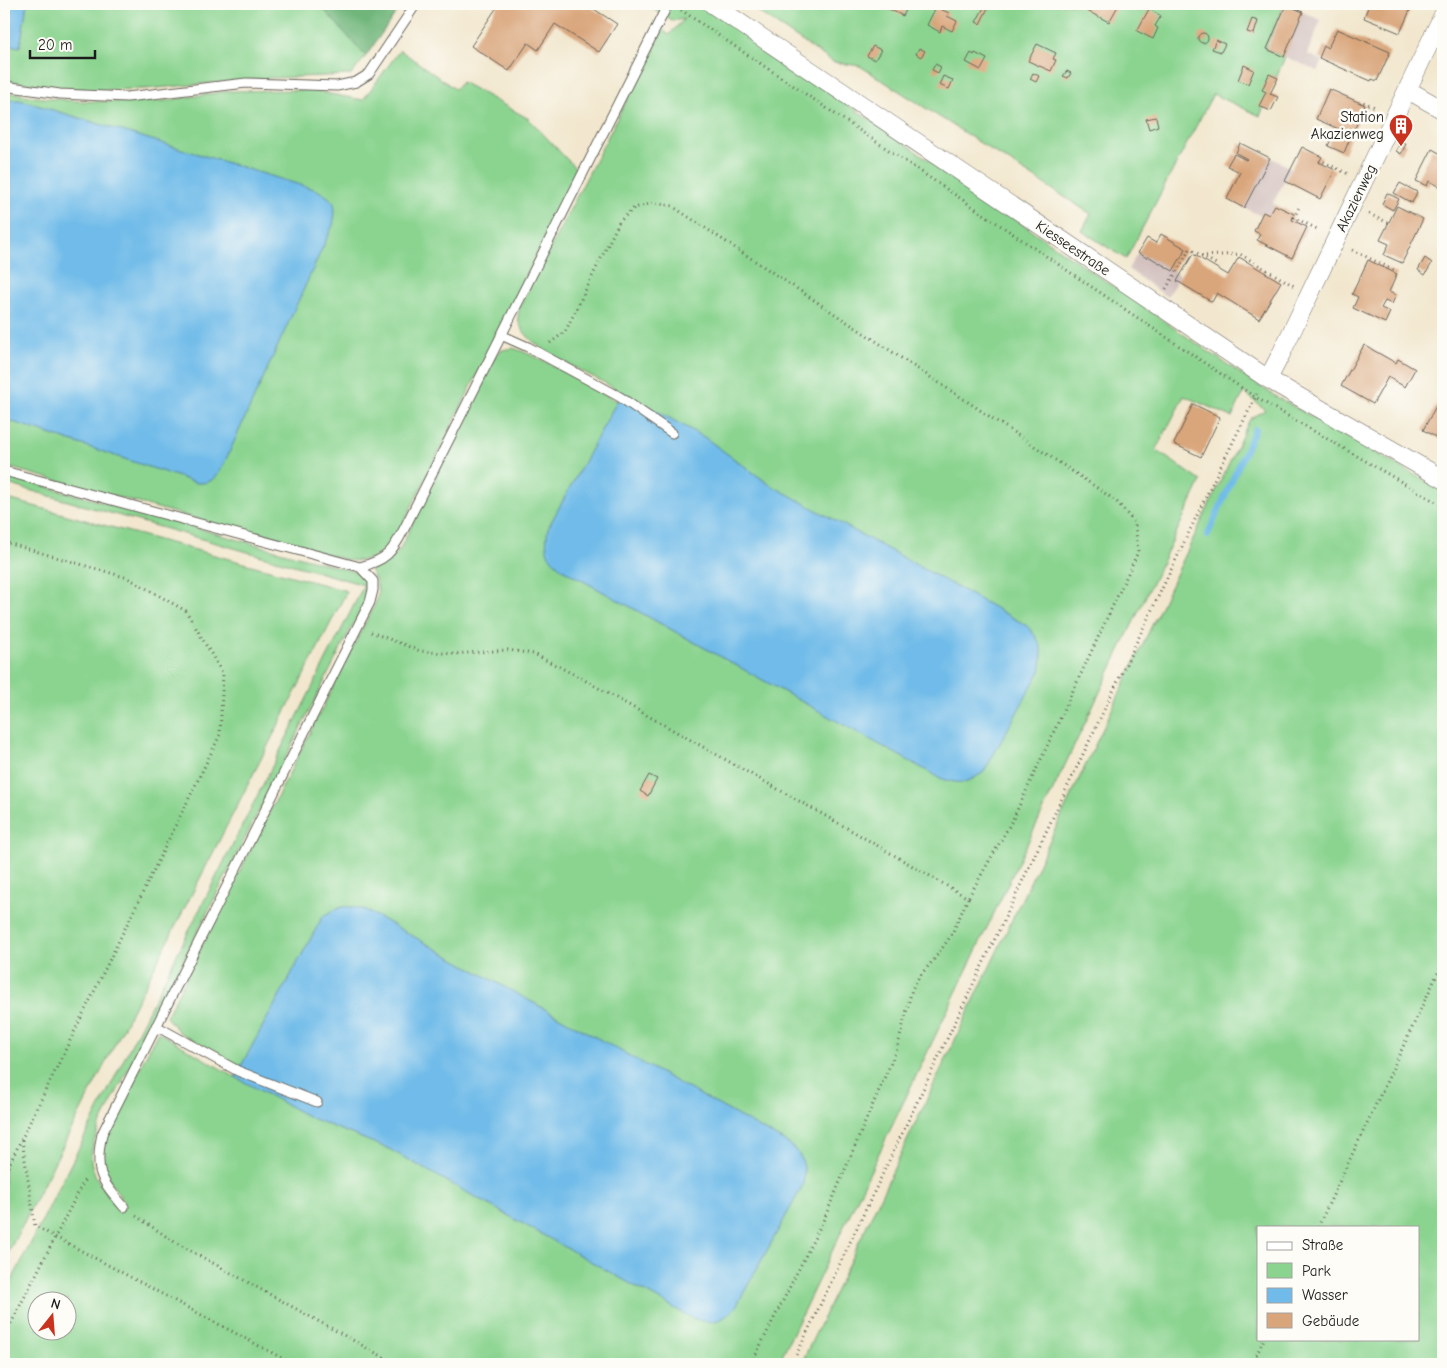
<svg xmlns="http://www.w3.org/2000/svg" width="1447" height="1368" viewBox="0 0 1447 1368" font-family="'Comic Neue',sans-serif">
<rect width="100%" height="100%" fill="#fdfcf7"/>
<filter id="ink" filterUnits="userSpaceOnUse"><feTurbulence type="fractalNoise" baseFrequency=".02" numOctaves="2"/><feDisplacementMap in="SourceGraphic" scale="10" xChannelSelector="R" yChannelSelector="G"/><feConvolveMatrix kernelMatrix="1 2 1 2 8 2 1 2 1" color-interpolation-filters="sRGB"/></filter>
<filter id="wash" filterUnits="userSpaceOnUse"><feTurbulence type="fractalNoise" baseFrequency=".0096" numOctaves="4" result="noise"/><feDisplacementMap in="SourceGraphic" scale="20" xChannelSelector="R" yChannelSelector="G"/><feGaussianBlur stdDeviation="1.12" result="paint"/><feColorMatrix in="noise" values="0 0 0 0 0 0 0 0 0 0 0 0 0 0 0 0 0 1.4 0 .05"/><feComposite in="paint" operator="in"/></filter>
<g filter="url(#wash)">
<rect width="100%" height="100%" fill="#f2e7ce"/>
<!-- industrial -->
<path fill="#d1c0bd" d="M1286 5 1321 20 1307 54 1323 61 1318 71 1267 49Z
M1252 148 1291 168 1273 203 1275 205 1269 215 1263 212 1261 216 1227 199Z
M1161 234 1186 249 1173 271 1180 275 1167 297 1128 269 1147 238 1156 243Z"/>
<!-- green -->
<path fill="#8bd490" stroke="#547856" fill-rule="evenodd" d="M4 4H319L366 56 351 75 270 78 145 89 97 90 55 88 4 80Z
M649 4H701L1247 378 1275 396 1443 491V1364H801L1250 419 1265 410 1244 392 1232 417 1184 396 1156 450 1201 481 778 1364H4V1296L364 585 4 483V475L359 573C368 583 368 586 366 599L101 1123C97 1134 90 1149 91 1161 94 1180 107 1195 120 1208L124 1202C115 1189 102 1170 102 1154 102 1146 105 1137 108 1130L158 1032 235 1077 241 1067 180 1033 166 1017 377 600C379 588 377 581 370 570 384 566 391 560 400 549L495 356 502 350 513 348 524 352 542 360 617 401 622 393C597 376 534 353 521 327 516 319 518 312 521 304L663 30 669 35 684 19 672 21 651 8ZM1258 1227H1418V1339H1258ZM38 1300H68V1330H38Z
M746 4H1285L1265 49 1285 57 1260 116 1213 94 1126 259 1082 231 1091 214 860 66 833 62Z
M400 50 455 89 462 82 529 119 578 171 400 530C386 552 374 564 347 560L4 466V91L35 97 75 101 125 102 163 101 229 91 308 90 363 100Z
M4 498 347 591 4 1261Z"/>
<!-- forest -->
<path fill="#70b67a" stroke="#46694b" d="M319 4H402L366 56Z"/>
<!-- water -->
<path fill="#70bbe9" stroke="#466c82" d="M4 4H27L20 47 4 44Z
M9 100H20L317 190C336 201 337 203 333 225L223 466C215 478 212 484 197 483L4 419V103Z
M622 392 704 437 769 484 1026 625C1041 641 1045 649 1040 671L984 772C965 784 961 785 940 778L567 572C547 558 544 553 548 528Z
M342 907C353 906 361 908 371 913L789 1144C804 1157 806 1166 803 1185L737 1305C723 1322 713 1325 692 1318L389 1149 311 1118 235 1077 323 916 332 911Z"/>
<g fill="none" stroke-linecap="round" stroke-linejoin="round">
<!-- stream -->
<path stroke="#70bbe9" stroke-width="6" d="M1207 536 1255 429"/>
</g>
<g id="blocks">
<!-- building -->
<path fill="#d9a57a" d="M499 4H586L617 24 599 52 555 24 538 50 528 43 509 71 471 46Z
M889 4H909L903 16 887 8Z
M986 4 989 6 980 24 976 22Z
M1083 4H1114L1118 6 1109 22 1081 8Z
M1179 4H1191L1189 8Z
M1369 4H1402L1411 8 1400 33 1364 18Z
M1286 5 1303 12 1284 57 1267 49Z
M936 7 949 13 947 16 957 21 952 31 942 26 940 32 927 25Z
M1149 9 1161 16 1155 26 1158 28 1153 39 1137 31Z
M1252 19 1258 21 1254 34 1247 32Z
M1337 29 1390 52 1377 81 1372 79 1371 81 1319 58 1324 46 1328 48Z
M1198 38a5 5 0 1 1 10 0a5 5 0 1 1-10 0Z
M1216 40 1225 44 1221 52 1212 49Z
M1037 44 1056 53 1053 59 1056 60 1051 71 1028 61Z
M873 46 881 50 875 60 867 56Z
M919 48 925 51 921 57 916 54Z
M971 53 974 55 975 53 987 59 981 70 966 62Z
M935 64 941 67 938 73 932 70Z
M1244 65 1254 70 1248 84 1238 80Z
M1067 71 1071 73 1068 78 1063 76Z
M1033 73 1039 76 1036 82 1030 79Z
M1269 74 1278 78 1270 94 1278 97 1271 111 1259 106 1266 92 1262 90Z
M943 76 953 80 949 89 939 85Z
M1329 89 1365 105 1352 135 1316 119Z
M1156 117 1158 126 1149 129 1146 119Z
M1335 131 1350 138 1344 153 1328 146Z
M1401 141 1406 144 1401 154 1396 151Z
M1240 143 1270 158 1244 208 1227 199 1240 172 1227 166 1234 154 1246 160 1247 159 1236 153Z
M1302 147 1322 157 1319 162 1335 170 1320 199 1285 181Z
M1432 149 1443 155V188L1429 181 1427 186 1416 181Z
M1400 183 1417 192 1412 203 1394 193Z
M1387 193 1399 199 1393 210 1382 204Z
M1275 205 1294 214 1292 220 1307 227 1292 258 1257 240 1260 234 1254 231 1263 212 1269 215Z
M1397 206 1423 219 1402 263 1384 255 1389 244 1380 240Z
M1161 234 1186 249 1173 271 1148 256 1147 258 1138 253 1147 238 1156 243Z
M1193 254 1228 275 1239 257 1281 282 1259 319 1217 293 1212 302 1177 281Z
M1425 258 1432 263 1425 275 1418 270Z
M1368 260 1397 274 1389 292 1396 295 1392 304 1385 301 1381 308 1390 312 1385 323 1353 308 1358 297 1352 294Z
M1364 345 1396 363 1398 359 1415 369 1405 387 1388 377 1373 404 1341 386Z
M1443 393V441L1423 430Z
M1193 404 1220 417 1201 457 1174 444Z
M649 775 657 779 648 796 640 791Z"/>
</g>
</g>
<g filter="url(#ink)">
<use href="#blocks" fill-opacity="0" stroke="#67635a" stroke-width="1"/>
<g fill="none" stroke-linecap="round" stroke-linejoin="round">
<defs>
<path id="lane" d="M4 86 60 94 127 97 246 83 337 86 356 82 369 74 416 4
M501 335 528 347 620 397 672 433
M4 471 360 567C386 560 392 553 404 529L668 4
M156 1026 238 1071 317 1102
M124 1207C100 1179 94 1171 102 1134L370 602 373 590V581L360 567"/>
<path id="street" d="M712 4 1268 379 1443 479
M1408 90 1443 110
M1268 379 1281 354 1443 15"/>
</defs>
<!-- lane casing -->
<use href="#lane" stroke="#67635a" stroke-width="11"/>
<!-- street casing -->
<use href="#street" stroke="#67635a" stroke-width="19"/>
<!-- path -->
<path stroke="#67635a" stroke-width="3" stroke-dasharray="1 4" stroke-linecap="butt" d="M1408 6 1409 4
M681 10 1255 397 1443 506
M1368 43 1370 38
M1360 103 1361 101 1377 108
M1319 162 1322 161 1348 174
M1369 214 1389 223
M1293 217 1319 230
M1294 218 1300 205
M1352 250 1394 270 1393 272
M1201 256 1240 254 1294 286
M1166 289 1190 249 1216 264 1215 267
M550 343 565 332 619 222 634 208 653 203 672 206 1087 481 1116 501 1135 523 1138 552 1012 821 968 898
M4 542 128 578 186 611 223 674 220 735 4 1175
M371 632 420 651 453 654 508 650 534 654 579 677 854 832 968 898 952 934 936 957 919 977 912 989 897 1049 866 1120 825 1217 751 1364
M22 1140 35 1226 293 1364
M136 1216 173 1241 396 1364
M1318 1227 1443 962
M4 1337 86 1177
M792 1364 1211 486 1257 394
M1252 1364 1264 1339"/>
<!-- lane -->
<use href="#lane" stroke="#fff" stroke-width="9"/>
<!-- street -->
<use href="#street" stroke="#fff" stroke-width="18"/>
</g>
</g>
<!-- icons -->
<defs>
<symbol id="building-pin" viewBox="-11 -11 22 30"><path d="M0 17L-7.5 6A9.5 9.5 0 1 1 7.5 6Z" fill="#c8321e" stroke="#fdfcf7"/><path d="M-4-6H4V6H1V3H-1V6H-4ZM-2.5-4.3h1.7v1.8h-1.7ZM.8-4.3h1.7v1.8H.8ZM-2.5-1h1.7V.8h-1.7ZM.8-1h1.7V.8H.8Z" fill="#fff"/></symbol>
</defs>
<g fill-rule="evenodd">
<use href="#building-pin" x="1387" y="112" width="28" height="38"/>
</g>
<g text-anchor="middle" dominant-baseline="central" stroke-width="5" stroke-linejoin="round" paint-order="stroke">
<!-- poi labels -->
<g font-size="15" fill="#1c1c1c" stroke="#fdfcf7" text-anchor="end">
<text x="1384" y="117">Station<tspan x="1384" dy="17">Akazienweg</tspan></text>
</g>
<!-- street labels -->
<g font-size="15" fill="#1c1c1c" stroke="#fdfcf7">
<text transform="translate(1356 198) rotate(-64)">Akazienweg</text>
<text transform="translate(1073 248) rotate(34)">Kiesseestraße</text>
</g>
</g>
<!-- margin -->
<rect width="1447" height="1368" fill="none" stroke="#fdfcf7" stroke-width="20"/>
<!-- legend -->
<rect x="1257" y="1226" width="162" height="115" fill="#fdfcf7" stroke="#a3a29f"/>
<rect x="1267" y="1242" width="25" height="8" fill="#ffffff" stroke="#a3a29f"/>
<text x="1302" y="1250" font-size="15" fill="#1c1c1c">Straße</text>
<rect x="1267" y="1263" width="25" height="15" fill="#8bd490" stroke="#a3a29f"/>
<text x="1302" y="1276" font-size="15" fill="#1c1c1c">Park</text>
<rect x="1267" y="1288" width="25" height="15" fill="#70bbe9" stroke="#a3a29f"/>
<text x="1302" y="1300" font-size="15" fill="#1c1c1c">Wasser</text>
<rect x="1267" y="1313" width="25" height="15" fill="#d9a57a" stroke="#a3a29f"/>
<text x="1302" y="1326" font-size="15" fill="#1c1c1c">Gebäude</text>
<!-- north arrow -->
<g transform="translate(52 1316) rotate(17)"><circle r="24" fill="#fdfcf7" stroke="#a3a29f"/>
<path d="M0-4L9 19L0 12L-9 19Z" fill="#c8321e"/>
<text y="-8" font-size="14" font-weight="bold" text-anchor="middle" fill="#1c1c1c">N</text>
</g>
<!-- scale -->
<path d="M30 50v8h65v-8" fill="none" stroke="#1c1c1c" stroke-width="2.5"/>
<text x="38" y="50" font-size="15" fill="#1c1c1c" stroke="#fdfcf7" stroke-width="4" paint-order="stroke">20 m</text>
</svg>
